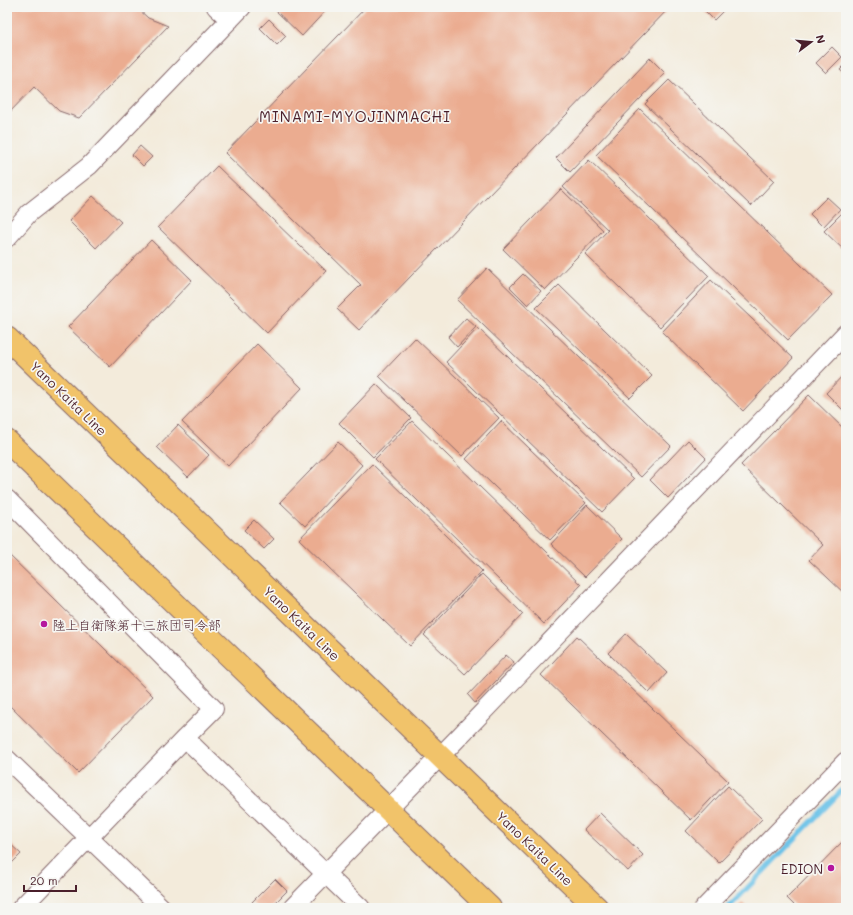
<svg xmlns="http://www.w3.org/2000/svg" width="853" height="915" viewBox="0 0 853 915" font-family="Mali,'Klee One',sans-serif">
<rect width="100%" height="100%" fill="#f6f6f2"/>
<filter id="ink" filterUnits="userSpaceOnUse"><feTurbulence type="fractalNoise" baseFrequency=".025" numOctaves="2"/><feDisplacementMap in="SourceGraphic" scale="8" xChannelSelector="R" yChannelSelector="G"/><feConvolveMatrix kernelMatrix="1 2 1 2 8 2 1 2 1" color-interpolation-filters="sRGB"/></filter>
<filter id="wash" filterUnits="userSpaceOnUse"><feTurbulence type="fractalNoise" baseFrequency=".012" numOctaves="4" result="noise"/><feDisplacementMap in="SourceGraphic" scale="16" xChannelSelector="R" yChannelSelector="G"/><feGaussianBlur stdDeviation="0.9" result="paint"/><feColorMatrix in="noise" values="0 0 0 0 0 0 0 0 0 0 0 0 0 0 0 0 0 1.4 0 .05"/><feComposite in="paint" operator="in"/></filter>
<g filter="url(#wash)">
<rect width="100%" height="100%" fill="#f3ebdb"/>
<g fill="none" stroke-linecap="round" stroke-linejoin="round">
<!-- stream -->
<path stroke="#6ac2e8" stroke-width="5" d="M728 908 846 786"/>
</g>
<g id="blocks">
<!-- building -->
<path fill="#ebac90" d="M7 7H136L148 18 168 26 79 118 59 111 34 87 7 115Z
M276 7H329L302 36 274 9Z
M366 7H670L359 330 337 309 361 285 225 153Z
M701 7H727L714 20Z
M269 19 286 36 277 45 260 28Z
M832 47 842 57 826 73 816 63Z
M650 58 665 73 570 172 556 158Z
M846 64V75L840 70Z
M669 80 774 181 751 206 645 104Z
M640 109 832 295 788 340 596 155Z
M140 146 152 157 143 166 132 155Z
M589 160 709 276 660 327 585 254 608 230 563 187Z
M217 166 326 271 267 333 158 227Z
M561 189 603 230 545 290 503 249Z
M93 196 121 222 96 248 69 221Z
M827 197 840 209 823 227 810 214Z
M842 213 846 217V252L824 231Z
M151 240 192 280 110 367 68 327Z
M487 268 671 446 641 477 457 300Z
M523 274 541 291 528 305 510 287Z
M711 280 793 358 743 411 662 332Z
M559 285 652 376 630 398 536 308Z
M466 318 476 327 457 347 448 337Z
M478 328 634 479 602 512 446 362Z
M415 338 499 418 462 456 379 376Z
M257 344 302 388 228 466 182 422Z
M846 372V413L826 393Z
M376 384 411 418 373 457 339 423Z
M809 395 846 431V595L809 560 823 545 741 465Z
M412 421 581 585 544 624 375 459Z
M501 421 586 503 550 540 466 459Z
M178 425 209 455 188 477 157 447Z
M688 440 706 458 668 498 650 480Z
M338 442 362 465 305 526 280 502Z
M372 464 482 571 410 646 299 539Z
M587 505 622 539 585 577 551 544Z
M254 520 274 539 264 549 244 530Z
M7 553 153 696 78 773 7 703Z
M482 574 523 614 465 674 424 635Z
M626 634 667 673 649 693 608 653Z
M577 636 728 781 691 820 541 675Z
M506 655 514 662 475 703 468 695Z
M728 786 762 819 719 863 686 831Z
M600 813 643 855 628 871 584 830Z
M846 838V908H797L787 898Z
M7 841 21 854 7 868Z
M275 879 287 891 270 908H257L252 902Z
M742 903 748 908H738Z"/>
</g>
</g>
<g filter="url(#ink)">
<use href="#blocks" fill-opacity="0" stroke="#856669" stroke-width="1"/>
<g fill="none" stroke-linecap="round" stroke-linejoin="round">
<defs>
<path id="minor" d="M216 7 230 20
M7 238 29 213 89 166 242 7
M7 499 214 709 185 738 361 908
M7 759 162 908
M21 908 185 738
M292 908 455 741 846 333
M704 908 846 761"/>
<path id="major" d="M7 338 597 908
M7 441 490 908"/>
</defs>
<!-- minor casing -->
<use href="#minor" stroke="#856669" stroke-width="20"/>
<!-- major casing -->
<use href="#major" stroke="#856669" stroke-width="24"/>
<!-- minor -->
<use href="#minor" stroke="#fff" stroke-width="18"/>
<!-- major -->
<use href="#major" stroke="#f1c36a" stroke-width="22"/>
</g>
</g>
<!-- markers -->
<g fill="#b5179e" stroke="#f6f6f2" stroke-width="1.5">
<circle cx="44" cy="624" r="4"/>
<circle cx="831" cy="868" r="4"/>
</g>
<g text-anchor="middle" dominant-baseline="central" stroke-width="3.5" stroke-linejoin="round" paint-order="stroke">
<!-- street labels -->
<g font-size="13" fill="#4a1f2b" stroke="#f6f6f2">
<text transform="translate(69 398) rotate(44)">Yano Kaita Line</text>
<text transform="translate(302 623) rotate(44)">Yano Kaita Line</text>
<text transform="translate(535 848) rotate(44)">Yano Kaita Line</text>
</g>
<!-- poi labels -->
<g font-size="13" fill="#4a1f2b" stroke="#f6f6f2" text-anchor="start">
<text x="52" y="624">陸上自衛隊第十三旅団司令部</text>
<text x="823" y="868" text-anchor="end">EDION</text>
</g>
<!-- quarter labels -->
<g font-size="15" letter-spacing="1" fill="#4a1f2b" stroke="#f6f6f2">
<text x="355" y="116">MINAMI-MYOJINMACHI</text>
</g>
</g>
<!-- margin -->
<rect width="853" height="915" fill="none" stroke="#f6f6f2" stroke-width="24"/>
<!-- north arrow -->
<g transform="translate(811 42) rotate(74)" stroke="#f6f6f2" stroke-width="3" paint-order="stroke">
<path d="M0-3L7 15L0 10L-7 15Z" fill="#4a1f2b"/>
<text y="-6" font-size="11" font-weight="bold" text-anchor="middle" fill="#4a1f2b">N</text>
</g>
<!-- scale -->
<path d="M24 885v6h52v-6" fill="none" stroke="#4a1f2b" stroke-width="2"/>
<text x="30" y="885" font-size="12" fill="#4a1f2b" stroke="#f6f6f2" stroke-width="3" paint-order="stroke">20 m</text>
</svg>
